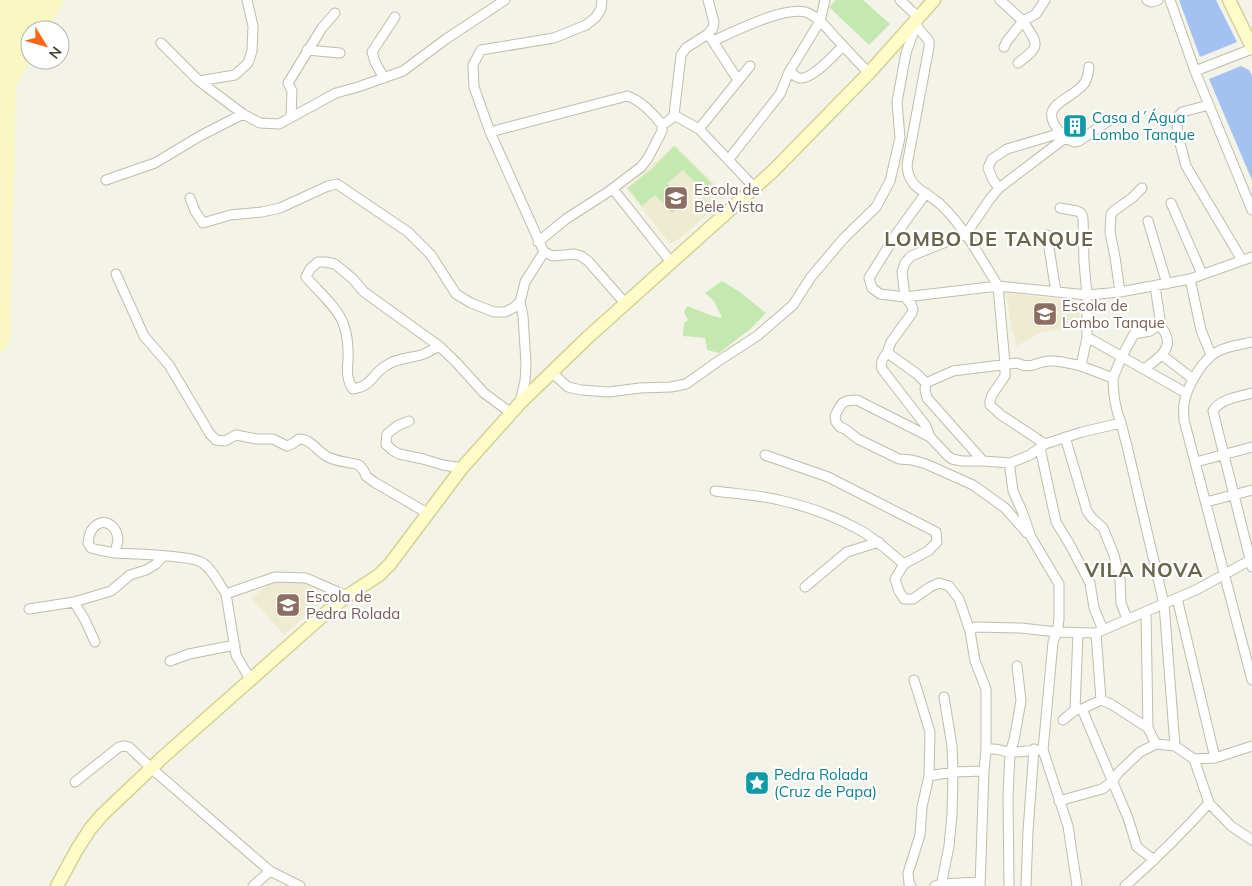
<svg xmlns="http://www.w3.org/2000/svg" width="1252" height="886" viewBox="0 0 1252 886" font-family="Mulish,sans-serif">
<rect width="100%" height="100%" fill="#f4f3e8"/>
<!-- education -->
<path fill="#eeebd1" d="M675 145 723 192 715 203 711 210 682 237 670 244 626 188Z
M1006 293 1079 301 1080 327 1042 332 1017 346 1012 330Z
M275 580 306 581 325 599 284 635 251 598Z"/>
<!-- green -->
<path fill="#c4e9b0" d="M836 0H863L890 24 869 45 829 7Z
M674 146 712 184 703 191 683 170 667 183 683 204 672 213 655 195 642 206 628 188 652 169Z
M722 281 740 292 766 313 749 330 719 353 707 350 705 338 683 336 684 323 688 320 684 312 687 306 713 316 722 318 714 301 705 293Z"/>
<!-- sand -->
<path fill="#f9f8c3" d="M0 0H64L48 30H30V60H31L16 86 10 344 0 354Z"/>
<!-- water -->
<path fill="#a3c2f2" d="M1179 0H1216L1237 42 1200 57Z
M1241 66 1249 70 1252 76V180L1209 79Z"/>
<g fill="none" stroke-linecap="round" stroke-linejoin="round">
<defs>
<path id="minor" d="M602 0 601 9 596 17 586 25 554 38 481 50 473 65 474 87 490 132 544 252 553 256 574 254 581 256 588 261 625 303
M900 0 918 17
M1000 0 1023 21 1036 14 1045 0
M1147 0C1151 3 1153 2 1158 0
M1170 0 1195 71 1252 49
M914 23 929 41V47L907 165C908 188 925 191 940 204 963 225 982 260 998 286L1087 295 1120 292 1190 279 1252 257
M710 37 738 80
M713 41C733 32 788 4 808 13 819 18 827 28 834 36 846 49 857 61 869 73
M161 43 199 81 243 114 260 123 279 124 336 93 358 87 403 71 446 39 505 0
M1004 47 1007 41 1023 21C1038 45 1042 45 1018 63
M307 50 340 53
M1195 71 1252 210
M789 72C792 73 796 77 799 78 811 81 835 54 843 46
M384 78 375 62 372 52 395 17
M199 81 235 75 248 63 252 51 253 26 247 0
M1209 105 1182 112 1178 117 1177 132 1186 166 1242 260
M674 115 699 129 755 188
M291 117 292 91 288 83 322 28 335 13
M662 125 671 119 674 115 681 55 686 48 708 34 713 28 714 22 708 0
M699 129 750 66
M490 132 627 96C639 99 655 115 662 125V131L648 158 641 167 608 192 566 219 538 242
M1063 136C1035 105 1065 104 1083 85 1088 80 1088 73 1089 67
M729 159 780 94 789 72 820 21 825 0
M106 180 155 163 200 136 243 114
M999 188 993 180 988 168 992 159 1007 149 1061 133
M613 189 671 262
M926 193 897 233 869 278 872 288 880 294 905 297 998 286 1005 364V376L992 395 990 401V405L1001 415 1045 444
M190 198 195 211 203 223 230 215 262 212 280 208 328 186 337 184 408 232 431 255 456 294 471 303 494 312H505L513 308 520 302
M1171 203 1202 274
M1148 221 1167 284
M1047 235 1056 292
M116 274 144 336 169 365 210 434 216 440 225 441 236 435 257 439H273L287 446 292 444 299 439C312 439 317 452 328 457 338 462 349 462 359 465L364 471 366 476 374 482 427 513
M1190 279 1201 330 1211 355
M1120 292 1115 257 1110 232 1111 214 1115 210 1132 198 1142 188
M1087 337 1186 393
M1252 342C1239 345 1221 347 1211 356 1199 366 1186 389 1184 404 1183 409 1184 414 1184 420L1252 680
M439 346C433 349 428 353 421 355 410 358 397 358 387 365 371 374 373 386 353 389 344 377 349 364 348 351 348 342 346 331 343 323 338 308 317 290 306 277L310 269 318 262H325L335 264 353 279 364 292 439 346 455 361 484 393 511 413
M888 351C884 357 880 361 882 369L926 426 930 437
M1162 355 1193 379
M1144 369C1154 361 1173 351 1166 335 1165 332 1162 328 1159 325
M551 372 568 387 581 390 609 392 640 388 671 387 686 384 717 362 757 336 793 305 811 277 844 238 876 207 890 181 900 138 897 102 906 53 916 25
M1113 378 1122 356 1134 334 1150 331 1159 325 1160 319 1155 286
M926 383 953 371 1017 363C1032 370 1034 362 1049 361 1059 360 1071 364 1081 366
M1252 393C1239 397 1221 398 1213 411L1252 567
M520 402 525 381 526 364 523 316 520 302 525 282 544 252
M409 421 397 426 387 434 386 444 392 450 399 454 423 459 443 465 462 468
M1121 423 1127 446 1164 604 1175 746
M1065 437 1087 511 1092 518 1103 528 1114 555 1120 579 1121 603 1127 619
M1040 448 1056 522 1070 545 1090 583 1094 608 1103 630
M983 461H962L952 459 948 456 930 437 857 400C842 400 841 403 835 416L836 422 840 427 845 429 858 439 899 459 912 460 926 464 973 485 1005 508 1027 533
M1196 462 1252 447
M1010 463 1030 455 1045 444 1082 432 1121 423C1115 408 1113 394 1113 378L1081 366 1087 337V295L1084 262 1083 218 1081 213 1077 211 1060 208
M715 491C736 494 759 495 779 500 806 506 834 516 858 529 875 538 889 552 904 564L928 551 937 542 936 532 828 477 765 455
M1206 502 1252 490
M115 553C116 549 117 544 118 541 118 524 101 515 91 531 89 534 89 539 88 543L91 548 99 550 115 553C132 554 192 555 203 563 213 570 219 584 226 594L275 577 306 578 347 596
M904 564 895 579 899 591 904 599H913L930 587 939 583 949 586 959 599 970 631 975 627 1021 628 1057 632 1059 620V584L1031 537 1022 511 1013 491 1010 469V463L983 461 927 398 925 389 926 383 917 374 889 354 888 350 891 342 912 313 913 309 911 304 905 297 902 272 905 263 911 256 966 234 990 199 999 188 1065 138 1074 142 1079 141 1111 119
M805 587 847 552 879 542
M226 594 236 655 250 679
M1177 598 1215 758
M74 602 85 620 95 642
M29 609 74 602 111 591 130 575 146 570 156 564 163 556
M1146 612 1148 728
M970 631 975 661 986 689V750L984 771 980 886
M1096 633 1101 700
M170 661 189 654 235 645
M1082 709 1128 818 1137 847 1154 860
M1075 710 1078 633
M1063 720 1075 710 1082 709 1101 700 1111 704 1148 728 1156 744 1175 746 1194 759 1215 758 1252 746
M986 750C996 747 1000 751 1010 752 1021 753 1032 749 1043 750L1068 826 1077 886
M1043 750 1053 642 1057 632 1096 633 1198 589 1252 559
M1194 759 1209 803 1231 826 1252 840
M929 776 953 772 984 771
M75 782 119 747 124 746 129 747 151 768 270 871 300 886
M1059 801 1102 789 1112 782 1118 773 1140 752 1156 744
M253 886 270 871
M911 886 909 884 908 873 920 835 922 807 929 776 930 732 914 680
M935 886 941 884 980 882
M941 886 949 846 952 815 953 772 952 746 944 697
M1009 886 1008 797 1010 752 1014 740 1021 701 1017 666
M1026 886 1028 831 1034 749
M1125 886C1155 860 1183 832 1209 803"/>
<path id="secondary" d="M1229 0 1252 47
M57 886 76 851 90 829 102 815 163 757 327 612 347 596 379 575 390 564 462 468 520 403 587 338 773 171 869 73 934 0"/>
</defs>
<!-- minor casing -->
<use href="#minor" stroke="#c0bdaa" stroke-width="11"/>
<!-- secondary casing -->
<use href="#secondary" stroke="#d5d197" stroke-width="15"/>
<!-- minor -->
<use href="#minor" stroke="#fff" stroke-width="9"/>
<!-- secondary -->
<use href="#secondary" stroke="#fffcc7" stroke-width="12"/>
</g>
<!-- icons -->
<defs>
<symbol id="building-square" viewBox="-11 -11 22 22"><rect x="-9" y="-9" width="18" height="18" rx="4" fill="#0f9aa8" stroke="#fff"/><path d="M-4-6H4V6H1V3H-1V6H-4ZM-2.5-4.3h1.7v1.8h-1.7ZM.8-4.3h1.7v1.8H.8ZM-2.5-1h1.7V.8h-1.7ZM.8-1h1.7V.8H.8Z" fill="#fff"/></symbol>
<symbol id="school-square" viewBox="-11 -11 22 22"><rect x="-9" y="-9" width="18" height="18" rx="4" fill="#8d6e63" stroke="#fff"/><path d="M0-5L7-2L0 1L-7-2ZM-4 1L0 2.5L4 1V4Q0 6-4 4Z" fill="#fff"/></symbol>
<symbol id="sight-square" viewBox="-11 -11 22 22"><rect x="-9" y="-9" width="18" height="18" rx="4" fill="#0f9aa8" stroke="#fff"/><path d="M0-6L1.8-2.2L6-1.7L2.9 1.2L3.7 5.4L0 3.3L-3.7 5.4L-2.9 1.2L-6-1.7L-1.8-2.2Z" fill="#fff"/></symbol>
</defs>
<g fill-rule="evenodd">
<use href="#building-square" x="1061" y="112" width="28" height="28"/>
<use href="#school-square" x="662" y="184" width="28" height="28"/>
<use href="#school-square" x="1031" y="300" width="28" height="28"/>
<use href="#school-square" x="274" y="591" width="28" height="28"/>
<use href="#sight-square" x="743" y="769" width="28" height="28"/>
</g>
<g text-anchor="middle" dominant-baseline="central" stroke-width="4.5" stroke-linejoin="round" paint-order="stroke">
<!-- culture labels -->
<g font-size="15" fill="#0d838f" stroke="#fff" text-anchor="start">
<text x="1092" y="117">Casa d´Água<tspan x="1092" dy="17">Lombo Tanque</tspan></text>
<text x="774" y="774">Pedra Rolada<tspan x="774" dy="17">(Cruz de Papa)</tspan></text>
</g>
<!-- education labels -->
<g font-size="15" fill="#785e54" stroke="#fff" text-anchor="start">
<text x="694" y="189">Escola de<tspan x="694" dy="17">Bele Vista</tspan></text>
<text x="1062" y="305">Escola de<tspan x="1062" dy="17">Lombo Tanque</tspan></text>
<text x="306" y="596">Escola de<tspan x="306" dy="17">Pedra Rolada</tspan></text>
</g>
<!-- district labels -->
<g font-size="20" font-weight="bold" letter-spacing="1" fill="#6b654d" stroke="#fff">
<text x="989" y="238">LOMBO DE TANQUE</text>
<text x="1144" y="569">VILA NOVA</text>
</g>
</g>
<!-- north arrow -->
<g transform="translate(45 45) rotate(127)"><circle r="24" fill="#ffffff" stroke="#b6b4af"/>
<path d="M0-4L9 19L0 12L-9 19Z" fill="#fe6614"/>
<text y="-8" font-size="14" font-weight="bold" text-anchor="middle" fill="#484436">N</text>
</g>
</svg>
